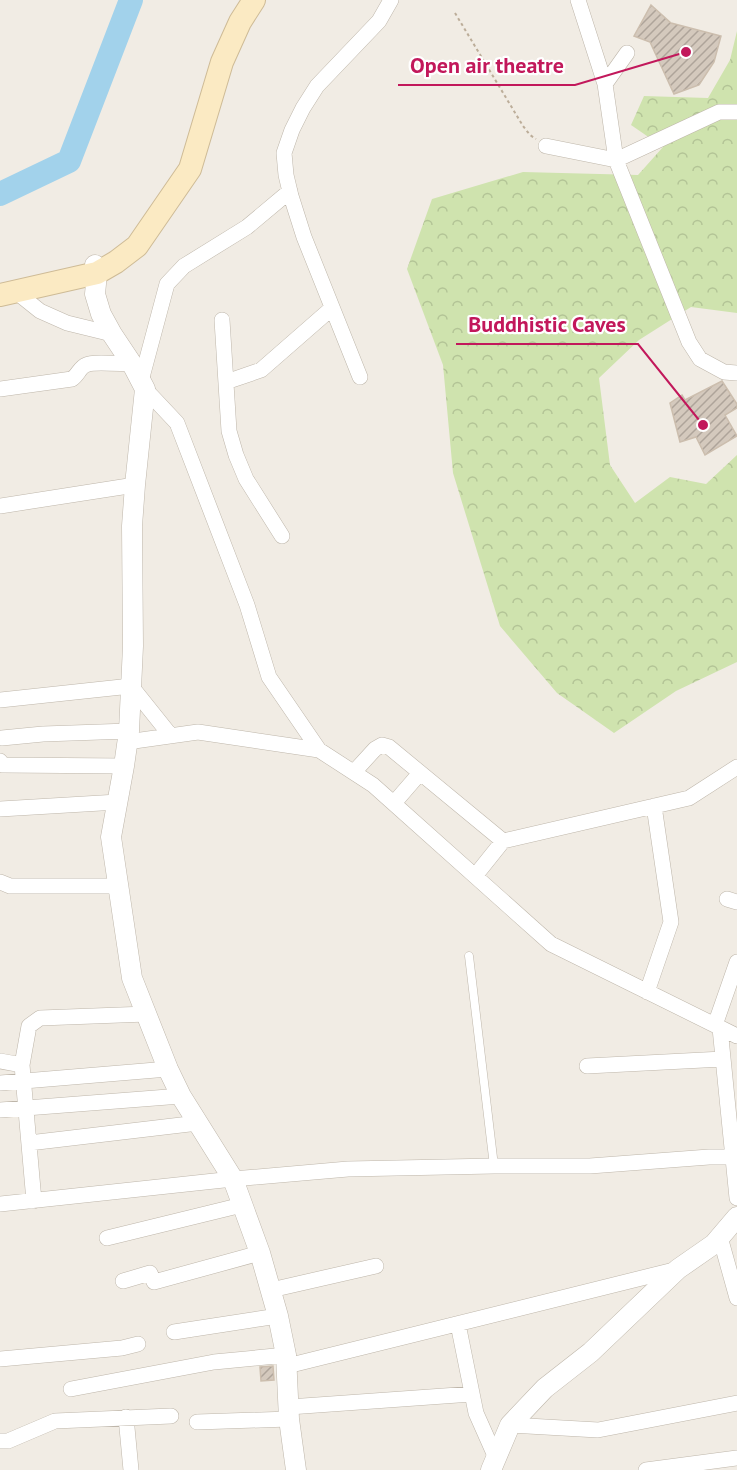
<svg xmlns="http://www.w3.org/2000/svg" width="737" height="1470" viewBox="0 0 737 1470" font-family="'PT Sans',sans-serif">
<defs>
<pattern id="forest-crowns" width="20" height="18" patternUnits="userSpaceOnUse" patternTransform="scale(1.5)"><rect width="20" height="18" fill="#cfe3ae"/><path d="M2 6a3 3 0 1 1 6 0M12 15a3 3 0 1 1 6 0" fill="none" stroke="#b3c496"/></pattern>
<pattern id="building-hatch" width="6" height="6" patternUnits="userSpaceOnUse" patternTransform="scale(1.5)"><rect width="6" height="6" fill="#d4c9bd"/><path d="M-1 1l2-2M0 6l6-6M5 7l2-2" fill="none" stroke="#aea49a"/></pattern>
</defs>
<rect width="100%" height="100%" fill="#f1ece4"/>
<!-- forest -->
<path fill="url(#forest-crowns)" d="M737 31V313L691 307 639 340 599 378 610 465 635 503 670 477 706 484 737 455V662L676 691 614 733 557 693 500 626 453 473 443 365 407 269 432 199 523 172 638 175 663 147 631 125 644 96 708 98 730 60Z"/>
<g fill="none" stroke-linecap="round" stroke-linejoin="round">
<!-- river -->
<path stroke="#a2d2eb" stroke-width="24" d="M0 194 69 161 131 0"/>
</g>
<!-- building -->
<path fill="url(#building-hatch)" stroke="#ccbeae" stroke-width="1.5" d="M651 5 671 23 721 36 714 62 699 85 674 94 650 42 634 36Z
M722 381 737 404V408L725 415 737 436 705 455 696 437 680 442 670 403 682 395 685 400Z
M273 1366 274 1380 261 1381 260 1367Z"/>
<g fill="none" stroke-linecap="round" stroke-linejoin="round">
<defs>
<path id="service" d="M469 956 494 1166"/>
<path id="minor" d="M578 0 605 84 616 160 719 112H737
M605 84 627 53
M546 146 616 160 689 342 700 359 724 372 737 373
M15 291 40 311 67 323 112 334
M222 320 229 431 236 455 246 479 282 536
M360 377 304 237 291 196 286 175 284 153 292 130 303 108 317 86 379 21 391 0
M141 381 167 284 184 266 247 227 290 191
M226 382 261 370 332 308
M0 389 72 379C78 375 80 367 86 365 93 361 122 364 132 364
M145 389 177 423 247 605 269 677 319 750
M0 506 135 485
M0 700 131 686 171 736
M2 738 43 734 129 731
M127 742 198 732 319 750 373 785 551 944 737 1036
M0 761 3 765 124 766
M354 772 375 749 382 745 389 747 503 841
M394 803 420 773
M0 809 118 802
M475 876 503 841 689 798 737 767
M0 882 10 886H119
M727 899 737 902
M647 992 671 922 654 806
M715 1025 737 962
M720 1028 737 1198
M0 1061 22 1065
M587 1066 723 1059
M0 1083 168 1069
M0 1110 181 1096
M29 1143 198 1123
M34 1201 22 1065 29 1026 40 1018 147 1014
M0 1204 233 1179 348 1169 494 1166H590L709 1157H737
M720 1237 737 1298
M107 1238 242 1205
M123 1281 150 1273 154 1282 260 1253
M271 1290 376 1266
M458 1324 476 1413 496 1458
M174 1332 278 1316
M0 1359 122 1348 138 1344
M287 1366 678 1269
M71 1389 214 1362 286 1355
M289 1407 472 1394
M126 1417 131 1470
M197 1422 289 1419
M510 1425 598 1430 737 1403
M0 1441H8L55 1421 171 1416
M646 1470 737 1458"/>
<path id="tertiary" d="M95 265 97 273 95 294 101 314 112 334 132 364 145 389 135 485 132 526 133 646 129 731 124 766 111 837 132 978 168 1069 181 1096 233 1179 260 1253 278 1316 286 1355 289 1419 296 1470
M491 1470 510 1425 545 1388 591 1352 678 1269 714 1244 737 1217"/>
<path id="secondary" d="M0 295 97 273 116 262 137 246 190 169 222 62 240 22 254 0"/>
</defs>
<!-- service casing -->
<use href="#service" stroke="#beb6aa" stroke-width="9"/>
<!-- minor casing -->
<use href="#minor" stroke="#beb6aa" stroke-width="16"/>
<!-- tertiary casing -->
<use href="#tertiary" stroke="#beb6aa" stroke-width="21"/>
<!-- secondary casing -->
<use href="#secondary" stroke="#cebb96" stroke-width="24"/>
<!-- path -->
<path stroke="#bcad99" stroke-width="2" stroke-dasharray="3 3" stroke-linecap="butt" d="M455 13 523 126 530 135 536 139"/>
<!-- service -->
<use href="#service" stroke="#fff" stroke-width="8"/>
<!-- minor -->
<use href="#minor" stroke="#fff" stroke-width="15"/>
<!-- tertiary -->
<use href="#tertiary" stroke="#fff" stroke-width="20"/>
<!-- secondary -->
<use href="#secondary" stroke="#fbeac3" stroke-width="22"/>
</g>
<!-- callouts -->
<path fill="none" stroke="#c2185b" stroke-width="2" d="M686 52L575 85H398M703 425L638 344H456"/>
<g fill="#c2185b" stroke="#fff" stroke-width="2">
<circle cx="686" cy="52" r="6"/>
<circle cx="703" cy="425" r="6"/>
</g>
<g font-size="22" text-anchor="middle" font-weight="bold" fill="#c2185b" stroke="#fff" stroke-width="4.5" stroke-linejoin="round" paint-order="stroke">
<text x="487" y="73">Open air theatre</text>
<text x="547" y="332">Buddhistic Caves</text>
</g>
</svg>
